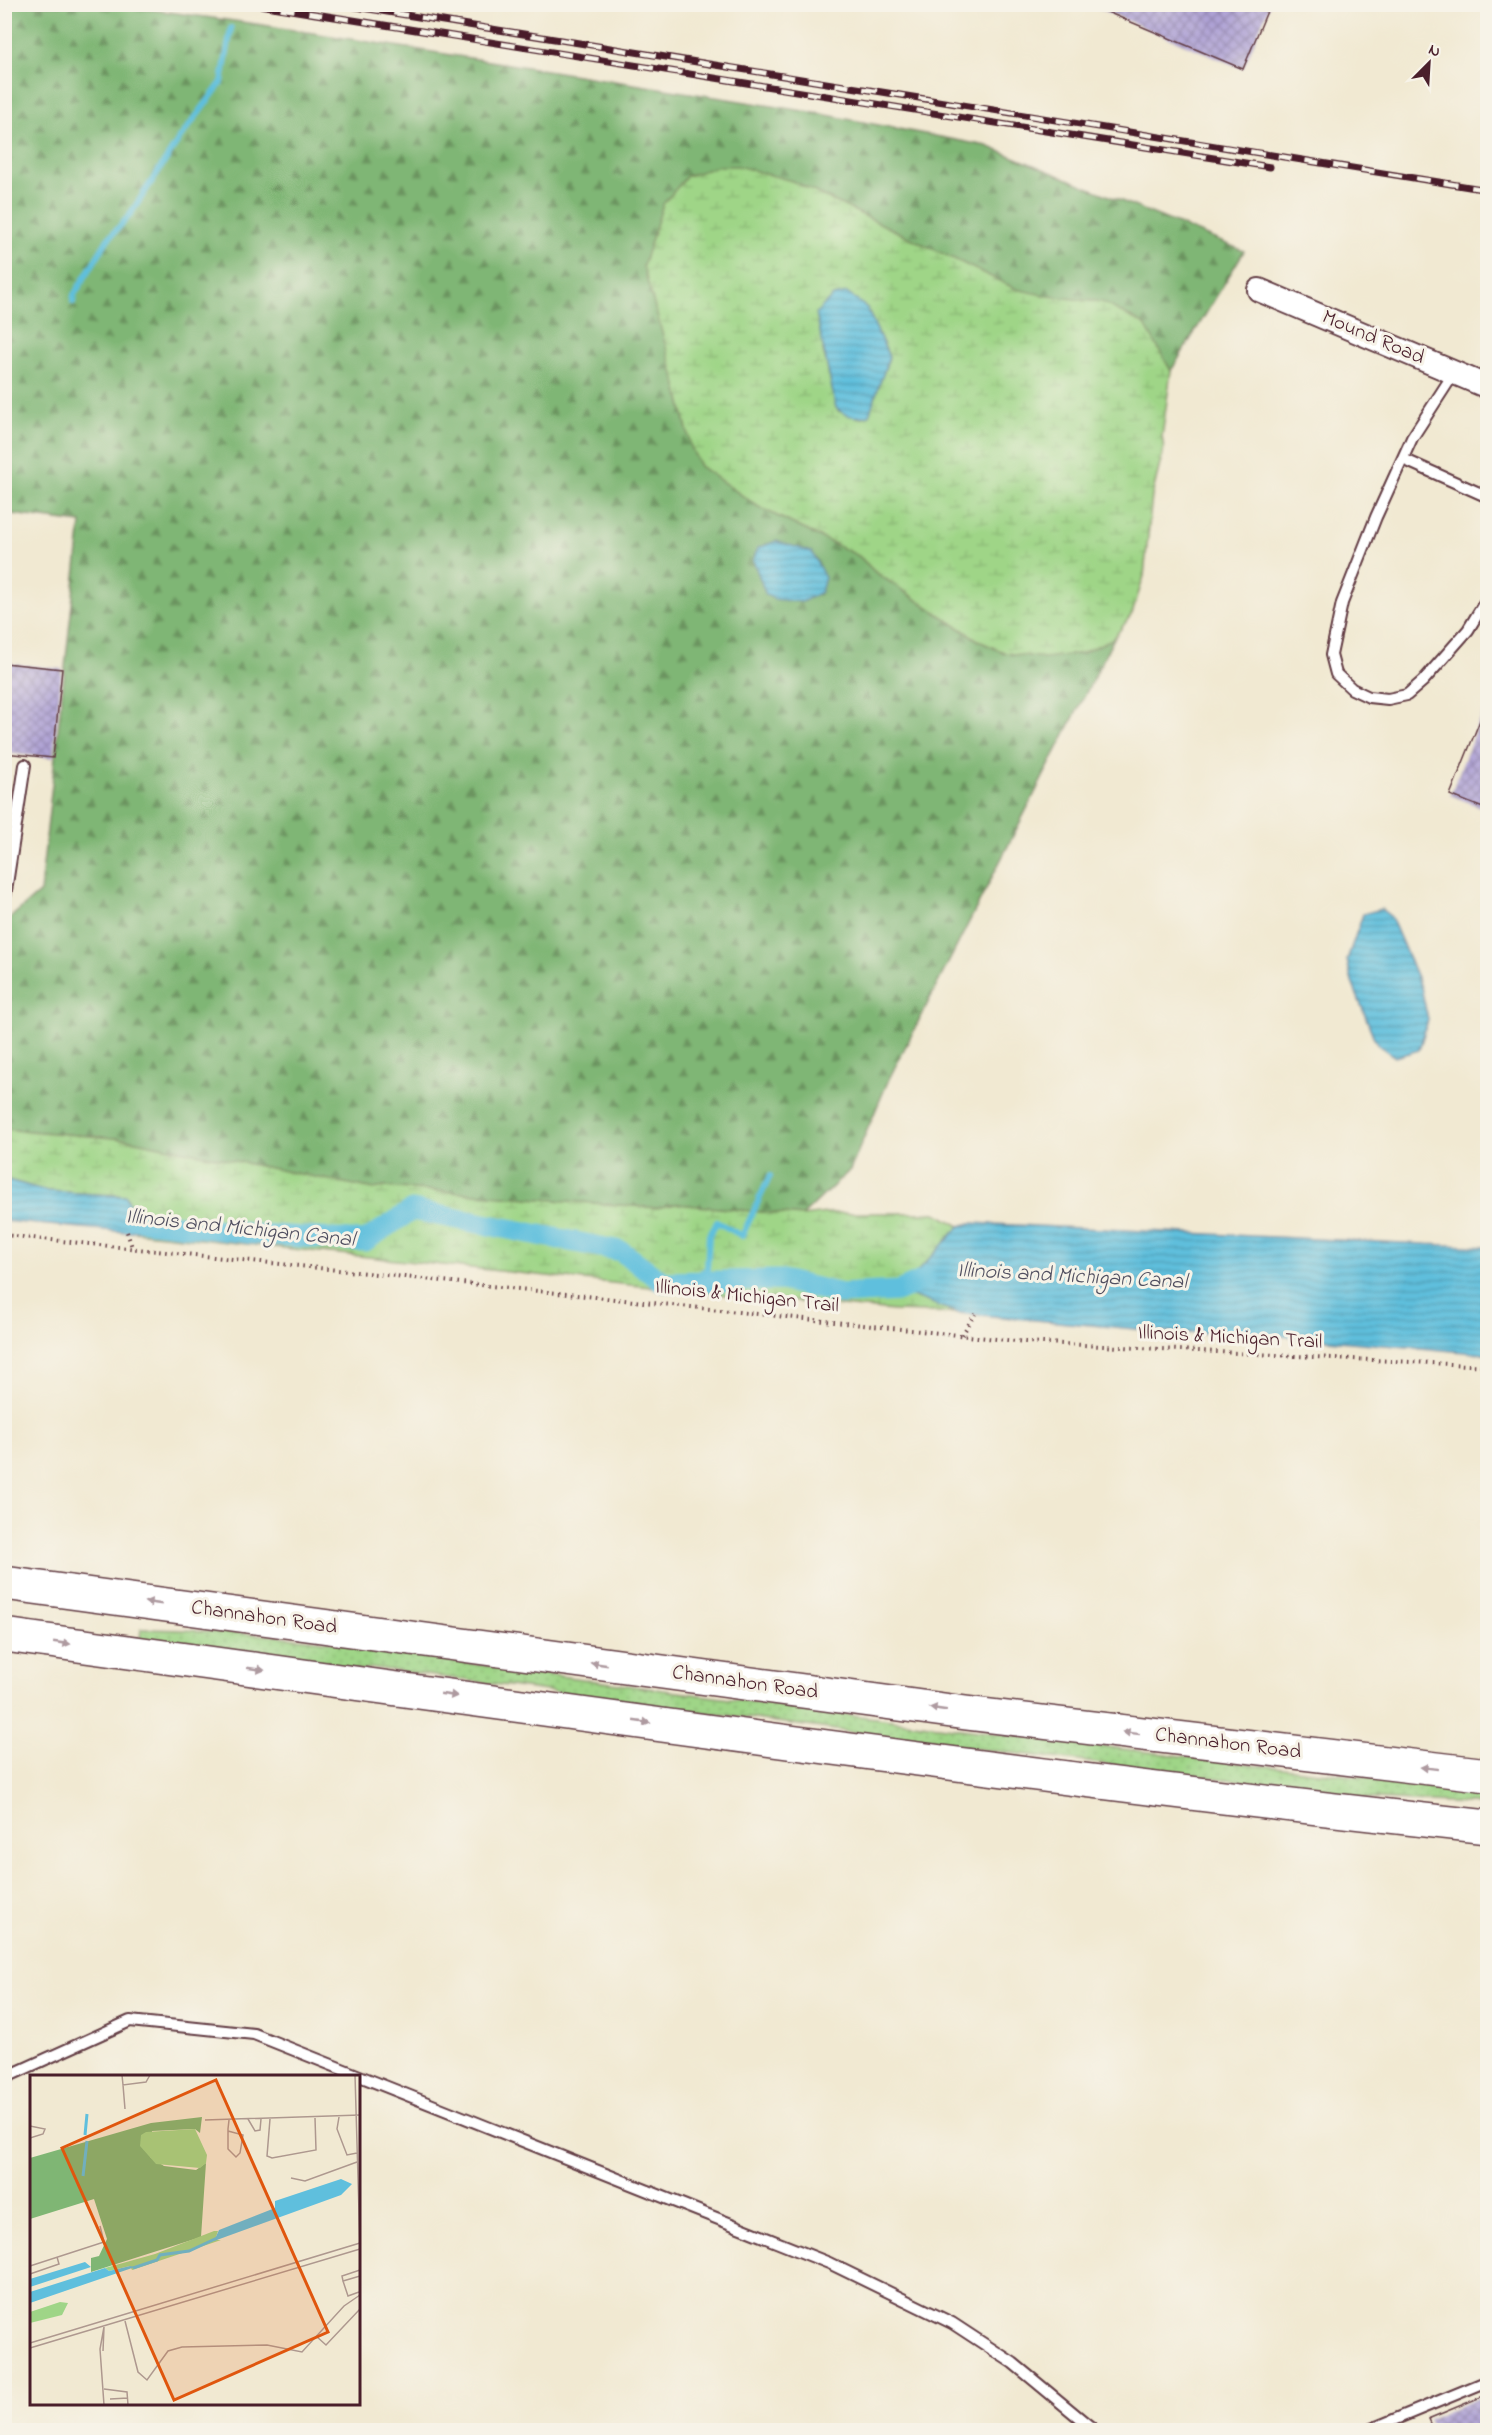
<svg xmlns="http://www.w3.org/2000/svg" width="1492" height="2435" viewBox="0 0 1492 2435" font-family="'Indie Flower',sans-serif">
<defs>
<pattern id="grass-dots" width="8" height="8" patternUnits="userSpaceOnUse" patternTransform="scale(1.5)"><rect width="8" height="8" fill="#9fd587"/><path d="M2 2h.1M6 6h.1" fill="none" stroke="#8ab675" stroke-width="1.8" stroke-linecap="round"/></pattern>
<pattern id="forest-firs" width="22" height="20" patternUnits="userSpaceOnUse" patternTransform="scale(1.5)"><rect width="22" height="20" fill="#7fb674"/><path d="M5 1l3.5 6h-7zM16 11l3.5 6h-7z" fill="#6a935f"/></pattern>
<pattern id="wetland-marsh" width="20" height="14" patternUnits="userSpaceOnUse" patternTransform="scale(1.5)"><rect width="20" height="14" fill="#9fd587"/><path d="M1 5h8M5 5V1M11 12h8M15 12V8" fill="none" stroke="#8ab675"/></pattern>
<pattern id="water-rules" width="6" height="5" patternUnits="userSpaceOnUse" patternTransform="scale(1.5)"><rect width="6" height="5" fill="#5fbfdd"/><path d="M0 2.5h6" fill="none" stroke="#509bb3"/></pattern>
<pattern id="building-cross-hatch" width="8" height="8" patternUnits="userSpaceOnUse" patternTransform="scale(1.5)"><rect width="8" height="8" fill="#afa2d5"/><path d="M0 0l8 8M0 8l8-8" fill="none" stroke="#9083ad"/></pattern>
</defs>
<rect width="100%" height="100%" fill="#f7f3e8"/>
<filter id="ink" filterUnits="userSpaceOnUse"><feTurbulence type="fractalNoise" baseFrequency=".0167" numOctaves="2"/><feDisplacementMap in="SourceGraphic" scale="12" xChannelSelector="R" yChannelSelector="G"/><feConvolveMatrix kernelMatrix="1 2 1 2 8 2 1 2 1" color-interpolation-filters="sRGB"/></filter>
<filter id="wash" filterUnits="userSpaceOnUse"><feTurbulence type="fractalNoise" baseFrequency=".008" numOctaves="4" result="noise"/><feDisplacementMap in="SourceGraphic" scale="24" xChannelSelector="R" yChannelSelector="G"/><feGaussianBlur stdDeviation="1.35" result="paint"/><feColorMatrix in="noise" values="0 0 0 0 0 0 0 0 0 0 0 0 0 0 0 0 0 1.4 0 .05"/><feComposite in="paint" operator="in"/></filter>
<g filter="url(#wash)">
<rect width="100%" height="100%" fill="#f1e9d2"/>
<!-- grass -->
<path fill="url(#grass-dots)" stroke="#747a59" stroke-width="1.5" d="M141 1629C217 1630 291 1636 366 1646L379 1651 382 1649 416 1656C743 1702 1071 1745 1399 1781L1415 1779 1487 1788V1805L1339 1797 1323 1791 956 1746 375 1668 360 1670 140 1640Z"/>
<!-- forest -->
<path fill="url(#forest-firs)" stroke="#646a50" stroke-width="1.5" d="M5 5H118L256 24 816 113 987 146 1244 251 1171 371 1145 326 1016 289 792 181 677 385 691 447 700 466 759 507 859 556 875 572 981 642 1005 653H1082L1114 638 889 1079 850 1170 802 1216 676 1204 657 1208 385 1187 374 1189 125 1139 5 1129 4 923 40 892 81 523 5 513Z"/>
<!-- wetland -->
<path fill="url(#wetland-marsh)" stroke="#747a59" stroke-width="1.5" fill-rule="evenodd" d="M719 166H738L792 181 1016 289 1048 296 1102 302 1145 325 1171 371 1162 437 1164 448 1152 496 1144 576 1132 614 1114 638 1082 653 1045 658 1006 653 981 642 875 572 859 556 759 507 700 466 691 447 677 385 643 266 663 204 687 176ZM867 308 889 357 868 415 860 418 838 411 823 350 824 345Z
M4 1129 125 1139 374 1189 385 1187 657 1208 676 1204 802 1216 827 1213H936L960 1226 900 1291 958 1313 894 1311 696 1292 135 1232 163 1224 132 1211 126 1196 47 1191 5 1179Z"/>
<!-- water -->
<path fill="url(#water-rules)" stroke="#546f84" stroke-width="1.5" d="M847 293 867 308 889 357 869 415C857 419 845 416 836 408L816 313 833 296Z
M776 541 812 552 825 578 821 592 802 602 774 599 766 595 753 560 758 548Z
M1381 909 1391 917 1421 987 1428 1020 1419 1050 1395 1057 1378 1045 1374 1038 1352 982 1347 960 1363 914Z
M4 1179 47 1191 126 1196 132 1211 164 1224 127 1232 5 1221Z
M971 1223 1487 1247V1354L1271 1335 1180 1333 958 1313 899 1291 960 1226Z"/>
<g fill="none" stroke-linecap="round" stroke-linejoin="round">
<!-- stream -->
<path stroke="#5fbfdd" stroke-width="6" d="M73 302 74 295 108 239 129 216 180 138 222 82 231 28
M687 1282 707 1269 709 1235 717 1222 742 1236 770 1176"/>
<!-- canal -->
<path stroke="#5fbfdd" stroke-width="21" d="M136 1220 256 1234 365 1241 412 1210 621 1251 663 1282 782 1280 841 1294 899 1291 925 1279"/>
</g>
<g id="blocks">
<!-- building -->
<path fill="url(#building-cross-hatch)" d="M1088 4H1270L1243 69Z
M4 663 62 669 53 758 4 753Z
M1487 703H1488V810L1450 795Z
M1488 2394V2430H1433L1428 2419Z"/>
</g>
</g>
<g filter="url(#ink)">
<use href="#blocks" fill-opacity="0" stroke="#633d44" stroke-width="1.5"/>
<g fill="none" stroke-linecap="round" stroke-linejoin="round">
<defs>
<path id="service" d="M1454 373 1412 438 1376 517 1342 603 1331 655 1336 674 1352 689 1369 697 1388 699 1407 695 1423 681 1468 630 1488 597
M1403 459 1488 497
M4 904 25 765
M4 2078 130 2021 254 2034 829 2263 952 2323 1013 2363 1094 2430
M1369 2430 1488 2381"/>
<path id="minor" d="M1259 290 1488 387"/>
<path id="primary" d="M4 1583 966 1713 1488 1775
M4 1635C498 1702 992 1774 1488 1827"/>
</defs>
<!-- service casing -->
<use href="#service" stroke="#633d44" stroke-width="14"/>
<!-- minor casing -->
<use href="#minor" stroke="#633d44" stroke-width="26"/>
<!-- primary casing -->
<use href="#primary" stroke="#633d44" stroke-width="36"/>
<!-- path -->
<path stroke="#633d44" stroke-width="4" stroke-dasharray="1.5 4.5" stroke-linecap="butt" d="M127 1232 132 1247
M4 1235 1025 1342 1488 1366
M962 1335 975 1314"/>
<!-- service -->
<use href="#service" stroke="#fff" stroke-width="10"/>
<!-- minor -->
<use href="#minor" stroke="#fff" stroke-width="22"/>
<!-- primary -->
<use href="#primary" stroke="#fff" stroke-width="33"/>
<defs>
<path id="rail" d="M253 4 1270 167
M338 4 1488 190"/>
</defs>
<!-- rail casing -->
<use href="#rail" stroke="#4a1f2b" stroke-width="7"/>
<!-- rail -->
<use href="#rail" stroke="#f7f3e8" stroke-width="4.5" stroke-dasharray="14" stroke-linecap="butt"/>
</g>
<!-- one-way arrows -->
<defs><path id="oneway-solid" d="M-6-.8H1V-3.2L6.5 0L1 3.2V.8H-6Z" transform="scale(1.5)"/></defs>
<g fill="#ae9aa0">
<use href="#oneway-solid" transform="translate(153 1603) rotate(-172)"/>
<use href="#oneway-solid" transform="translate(62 1643) rotate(8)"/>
<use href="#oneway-solid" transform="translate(599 1664) rotate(-172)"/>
<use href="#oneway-solid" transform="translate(256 1669) rotate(8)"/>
<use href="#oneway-solid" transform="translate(449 1695) rotate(8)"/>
<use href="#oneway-solid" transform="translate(938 1709) rotate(-172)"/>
<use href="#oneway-solid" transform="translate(642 1722) rotate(8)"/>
<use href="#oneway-solid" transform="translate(1131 1733) rotate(-173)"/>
<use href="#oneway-solid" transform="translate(1429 1768) rotate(-174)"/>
</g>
</g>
<g text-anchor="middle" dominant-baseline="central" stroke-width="6" stroke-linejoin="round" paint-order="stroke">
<!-- street labels -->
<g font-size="21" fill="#4a1f2b" stroke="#f7f3e8">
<text transform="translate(1373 338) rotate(23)">Mound Road</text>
<text transform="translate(747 1297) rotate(6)">Illinois &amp; Michigan Trail</text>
<text transform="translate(1230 1338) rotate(3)">Illinois &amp; Michigan Trail</text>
<text transform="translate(264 1618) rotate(8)">Channahon Road</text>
<text transform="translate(745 1683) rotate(8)">Channahon Road</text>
<text transform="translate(1228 1744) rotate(7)">Channahon Road</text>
</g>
<!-- water labels -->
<g font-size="22" font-style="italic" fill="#504f60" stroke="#f7f3e8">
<text transform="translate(240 1229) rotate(6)">Illinois and Michigan Canal</text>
<text transform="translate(1072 1277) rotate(3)">Illinois and Michigan Canal</text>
</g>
</g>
<!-- overview -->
<g transform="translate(30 2075)">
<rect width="330" height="330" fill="#f1e9d2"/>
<path d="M172 42 170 58 165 54 122 56 120 82 134 91 166 95 176 88 171 162 61 197V183L69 181 77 164 64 124 0 144V83L121 48Z" fill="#7fb674"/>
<path d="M165 54 177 80 176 88 170 93 126 89 110 71 111 60 116 57ZM184 156H188L185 165H191L102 195 100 191 79 196 75 193 125 179ZM30 227 38 228 32 240 0 248V237Z" fill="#9fd587"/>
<path d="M311 104 322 109 311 120 184 166 189 155 245 133V126ZM55 187 61 192 0 212V204ZM100 191 105 192 0 228V217L75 193 79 196Z" fill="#5fbfdd"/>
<path fill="none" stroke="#5fbfdd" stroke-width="3" d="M55 60 57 39M53 101 57 66M103 193 127 185 130 180 159 176 187 163"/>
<path fill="none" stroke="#ae988f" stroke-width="1.5" d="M92 0 93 10 116 7 120 0M325 0 330 172M93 10 95 34M309 42 307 54 317 80 327 78M218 44 225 56 230 55 231 44M240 44 237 81 242 83 286 75 285 43M175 45 330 40M0 51 15 54 13 59 0 63M198 56 213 60 210 78 206 82 198 74V54L199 45M261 103 275 106 327 87M0 191 74 167 70 151M330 195 312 201 313 206 330 201M0 199 29 189 27 182M313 206 318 221 329 217M95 246 108 297 117 305 138 276 152 272 237 270 272 277 314 231 330 220M74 252 70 274 74 330M286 261 296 270 330 234M0 268 330 168M0 273 330 174M73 276 74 252M74 314 97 317 98 330M80 324 98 323"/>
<path fill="#e0560e" fill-opacity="0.15" stroke="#e0560e" stroke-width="3" d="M186 5 298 257 144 325 32 73Z"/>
<rect width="330" height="330" fill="none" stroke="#4a1f2b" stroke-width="3"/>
</g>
<!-- margin -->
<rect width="1492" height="2435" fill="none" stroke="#f7f3e8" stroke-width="24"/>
<!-- north arrow -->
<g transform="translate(1429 63) rotate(24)" stroke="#f7f3e8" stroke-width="4.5" paint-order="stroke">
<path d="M0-4.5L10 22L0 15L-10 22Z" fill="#4a1f2b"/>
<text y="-9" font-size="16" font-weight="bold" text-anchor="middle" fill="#4a1f2b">N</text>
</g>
</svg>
